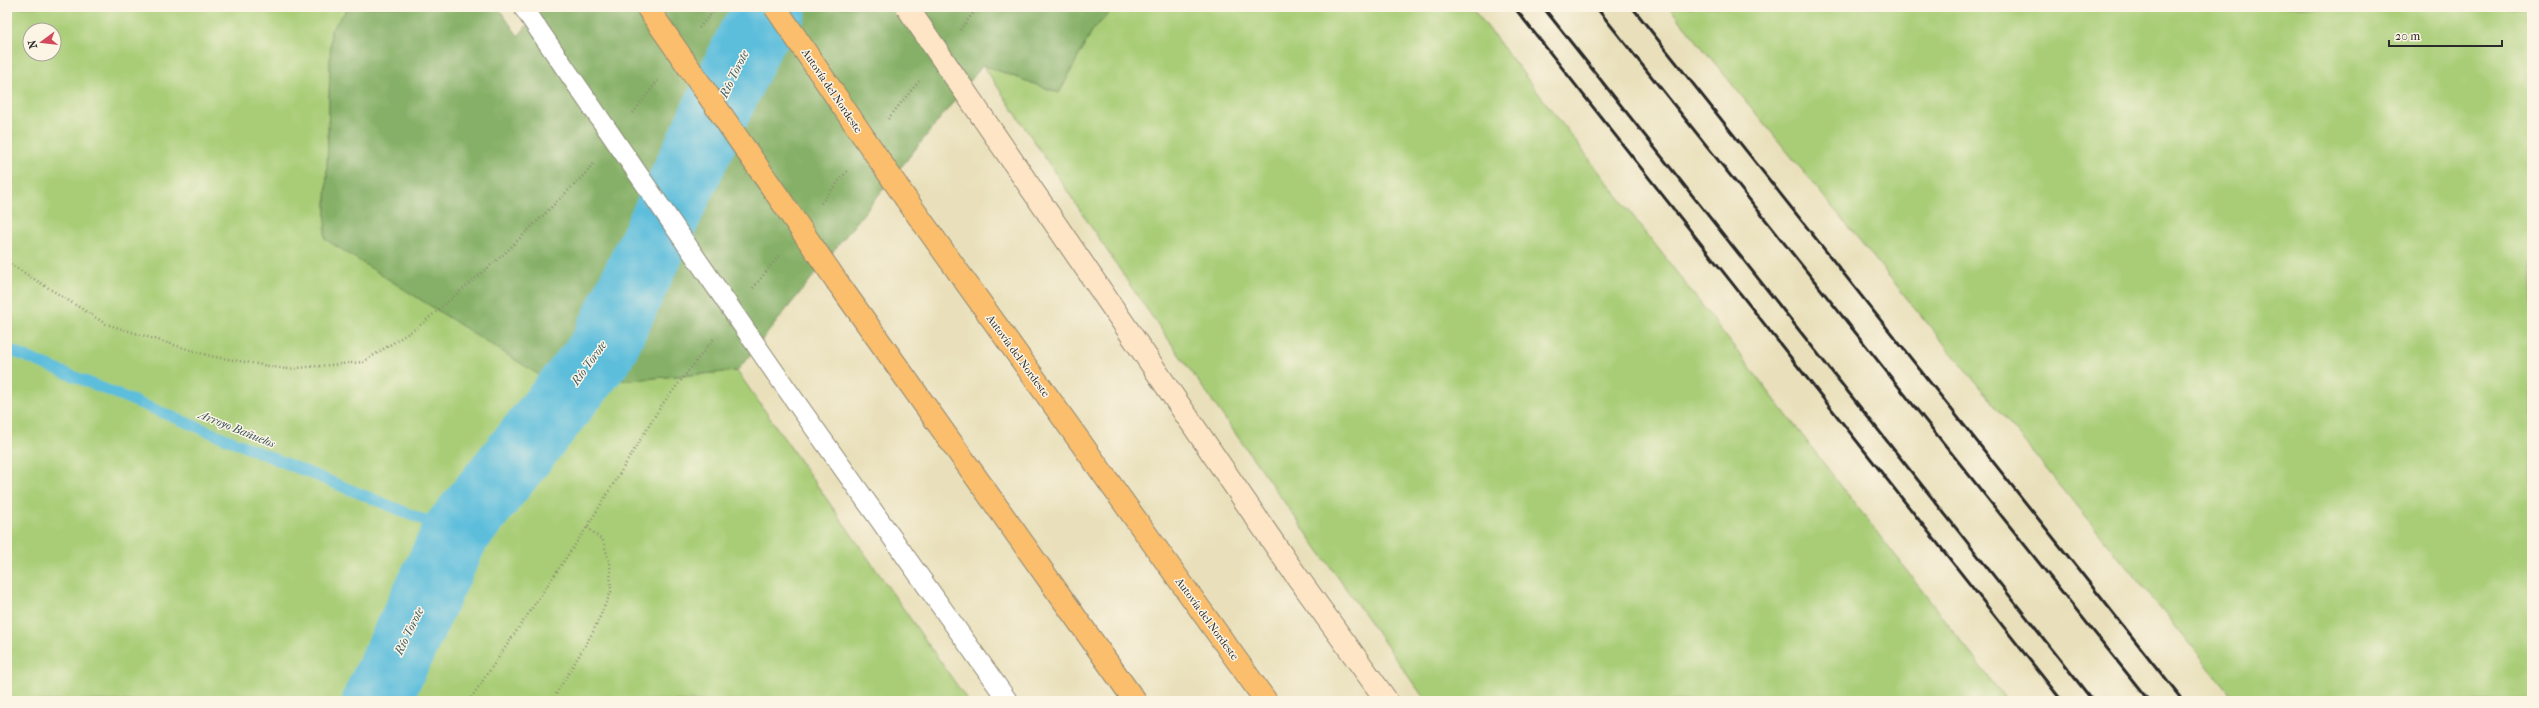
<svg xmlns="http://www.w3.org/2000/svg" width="2539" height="708" viewBox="0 0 2539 708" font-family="'IM FELL French Canon',serif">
<rect width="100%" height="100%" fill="#fcf5e5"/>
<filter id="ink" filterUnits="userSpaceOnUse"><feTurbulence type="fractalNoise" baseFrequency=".025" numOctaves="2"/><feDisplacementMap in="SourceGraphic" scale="8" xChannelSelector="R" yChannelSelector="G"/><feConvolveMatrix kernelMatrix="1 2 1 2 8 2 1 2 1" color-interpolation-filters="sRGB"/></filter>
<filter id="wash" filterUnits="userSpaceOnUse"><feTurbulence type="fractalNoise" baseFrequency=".012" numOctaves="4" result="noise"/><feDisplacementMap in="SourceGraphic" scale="16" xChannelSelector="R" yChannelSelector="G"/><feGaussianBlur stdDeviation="0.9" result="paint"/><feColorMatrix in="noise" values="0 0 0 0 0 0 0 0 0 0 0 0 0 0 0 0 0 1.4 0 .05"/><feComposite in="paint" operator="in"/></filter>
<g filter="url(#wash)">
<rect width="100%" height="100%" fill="#e9e0bb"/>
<!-- green -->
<path fill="#a9cd77" stroke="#6a7c51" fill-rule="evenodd" d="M7 7H349L331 31 325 239 630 380 737 371 968 701H7ZM30 30H54V54H30Z
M1115 7H1472L2007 701H1426L1136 294 983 65 1059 93 1092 31Z
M1669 7H2532V701H2236Z"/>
<!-- forest -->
<path fill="#86b068" stroke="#586e4a" d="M349 7H498L518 36 543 7H1115L1092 31 1059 93 983 65 737 371 630 380H547L325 239 331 30Z"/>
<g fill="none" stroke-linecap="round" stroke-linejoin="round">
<!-- stream -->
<path stroke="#5dbedc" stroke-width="11" d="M7 349 456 533"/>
<!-- river -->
<path stroke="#5dbedc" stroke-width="68" d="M376 701 456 533 602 350 751 38 773 7"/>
</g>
</g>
<g filter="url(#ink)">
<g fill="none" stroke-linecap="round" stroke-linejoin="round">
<defs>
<path id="lane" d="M776 374 1008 701"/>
<path id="secondary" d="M983 118 1288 564 1387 701"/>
<path id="highway" d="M906 199 1266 701
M838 283 1135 701"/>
</defs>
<!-- lane casing -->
<use href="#lane" stroke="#8a8673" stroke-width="21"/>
<!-- secondary casing -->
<use href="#secondary" stroke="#8a8673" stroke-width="24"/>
<!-- highway casing -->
<use href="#highway" stroke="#8a8673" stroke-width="24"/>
<!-- path -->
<path stroke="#8a8673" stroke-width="2.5" stroke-dasharray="1 3" stroke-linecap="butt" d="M699 28 717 7
M960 30 978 7
M633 113 659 79
M888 119 919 81
M821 203 848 170
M7 262 106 324 210 356 286 369 363 362 418 327 505 253 583 176 594 163
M753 288 780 254
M469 701 587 527 661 406 715 337
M552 701 593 632 611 592 610 564 603 541 587 527"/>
<!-- lane -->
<use href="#lane" stroke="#fff" stroke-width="19"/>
<!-- secondary -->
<use href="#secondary" stroke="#fde5c5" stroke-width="22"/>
<!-- highway -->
<use href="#highway" stroke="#fabe6d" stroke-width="22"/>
<!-- rail -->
<path stroke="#2b2b2b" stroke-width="3" d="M1514 7 2062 701
M1543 7 2093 701
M1596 7 2149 701
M1632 7 2183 701"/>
<defs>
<path id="lane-bridge" d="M523 7 776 374"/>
<path id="secondary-bridge" d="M907 7 983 118"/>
<path id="highway-bridge" d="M647 7 838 283
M775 7 906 199"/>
</defs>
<!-- lane-bridge casing -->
<use href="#lane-bridge" stroke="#8a8673" stroke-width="21" stroke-linecap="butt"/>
<!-- secondary-bridge casing -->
<use href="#secondary-bridge" stroke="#8a8673" stroke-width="24" stroke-linecap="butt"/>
<!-- highway-bridge casing -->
<use href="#highway-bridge" stroke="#8a8673" stroke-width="24" stroke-linecap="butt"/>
<!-- lane-bridge -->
<use href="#lane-bridge" stroke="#fff" stroke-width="19"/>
<!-- secondary-bridge -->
<use href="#secondary-bridge" stroke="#fde5c5" stroke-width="22"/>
<!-- highway-bridge -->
<use href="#highway-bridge" stroke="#fabe6d" stroke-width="22"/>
</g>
</g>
<g text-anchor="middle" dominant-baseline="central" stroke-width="3" stroke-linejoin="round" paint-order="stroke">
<!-- street labels -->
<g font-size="11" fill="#2b2b2b" stroke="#fcf5e5">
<text transform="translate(832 91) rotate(56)">Autovía del Nordeste</text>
<text transform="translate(1018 356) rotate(54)">Autovía del Nordeste</text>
<text transform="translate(1207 619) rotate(54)">Autovía del Nordeste</text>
</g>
<!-- water labels -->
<g font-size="12" font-style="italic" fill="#3a5760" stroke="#fcf5e5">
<text transform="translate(734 74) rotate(-64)">Río Torote</text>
<text transform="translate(589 363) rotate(-54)">Río Torote</text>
<text transform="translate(237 429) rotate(22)">Arroyo Bañuelos</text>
<text transform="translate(409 631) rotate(-64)">Río Torote</text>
</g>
</g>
<!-- margin -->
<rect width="2539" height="708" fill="none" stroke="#fcf5e5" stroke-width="24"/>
<!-- north arrow -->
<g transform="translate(42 42) rotate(255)"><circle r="19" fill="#fcf5e5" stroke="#a8a49b"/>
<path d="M0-3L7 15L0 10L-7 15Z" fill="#d1495b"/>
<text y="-6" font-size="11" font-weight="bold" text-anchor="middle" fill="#2b2b2b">N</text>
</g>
<!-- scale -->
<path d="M2389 40v6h113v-6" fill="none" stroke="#2b2b2b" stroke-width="2"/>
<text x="2395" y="40" font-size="12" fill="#2b2b2b" stroke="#fcf5e5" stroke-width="3" paint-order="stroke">20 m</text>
</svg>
